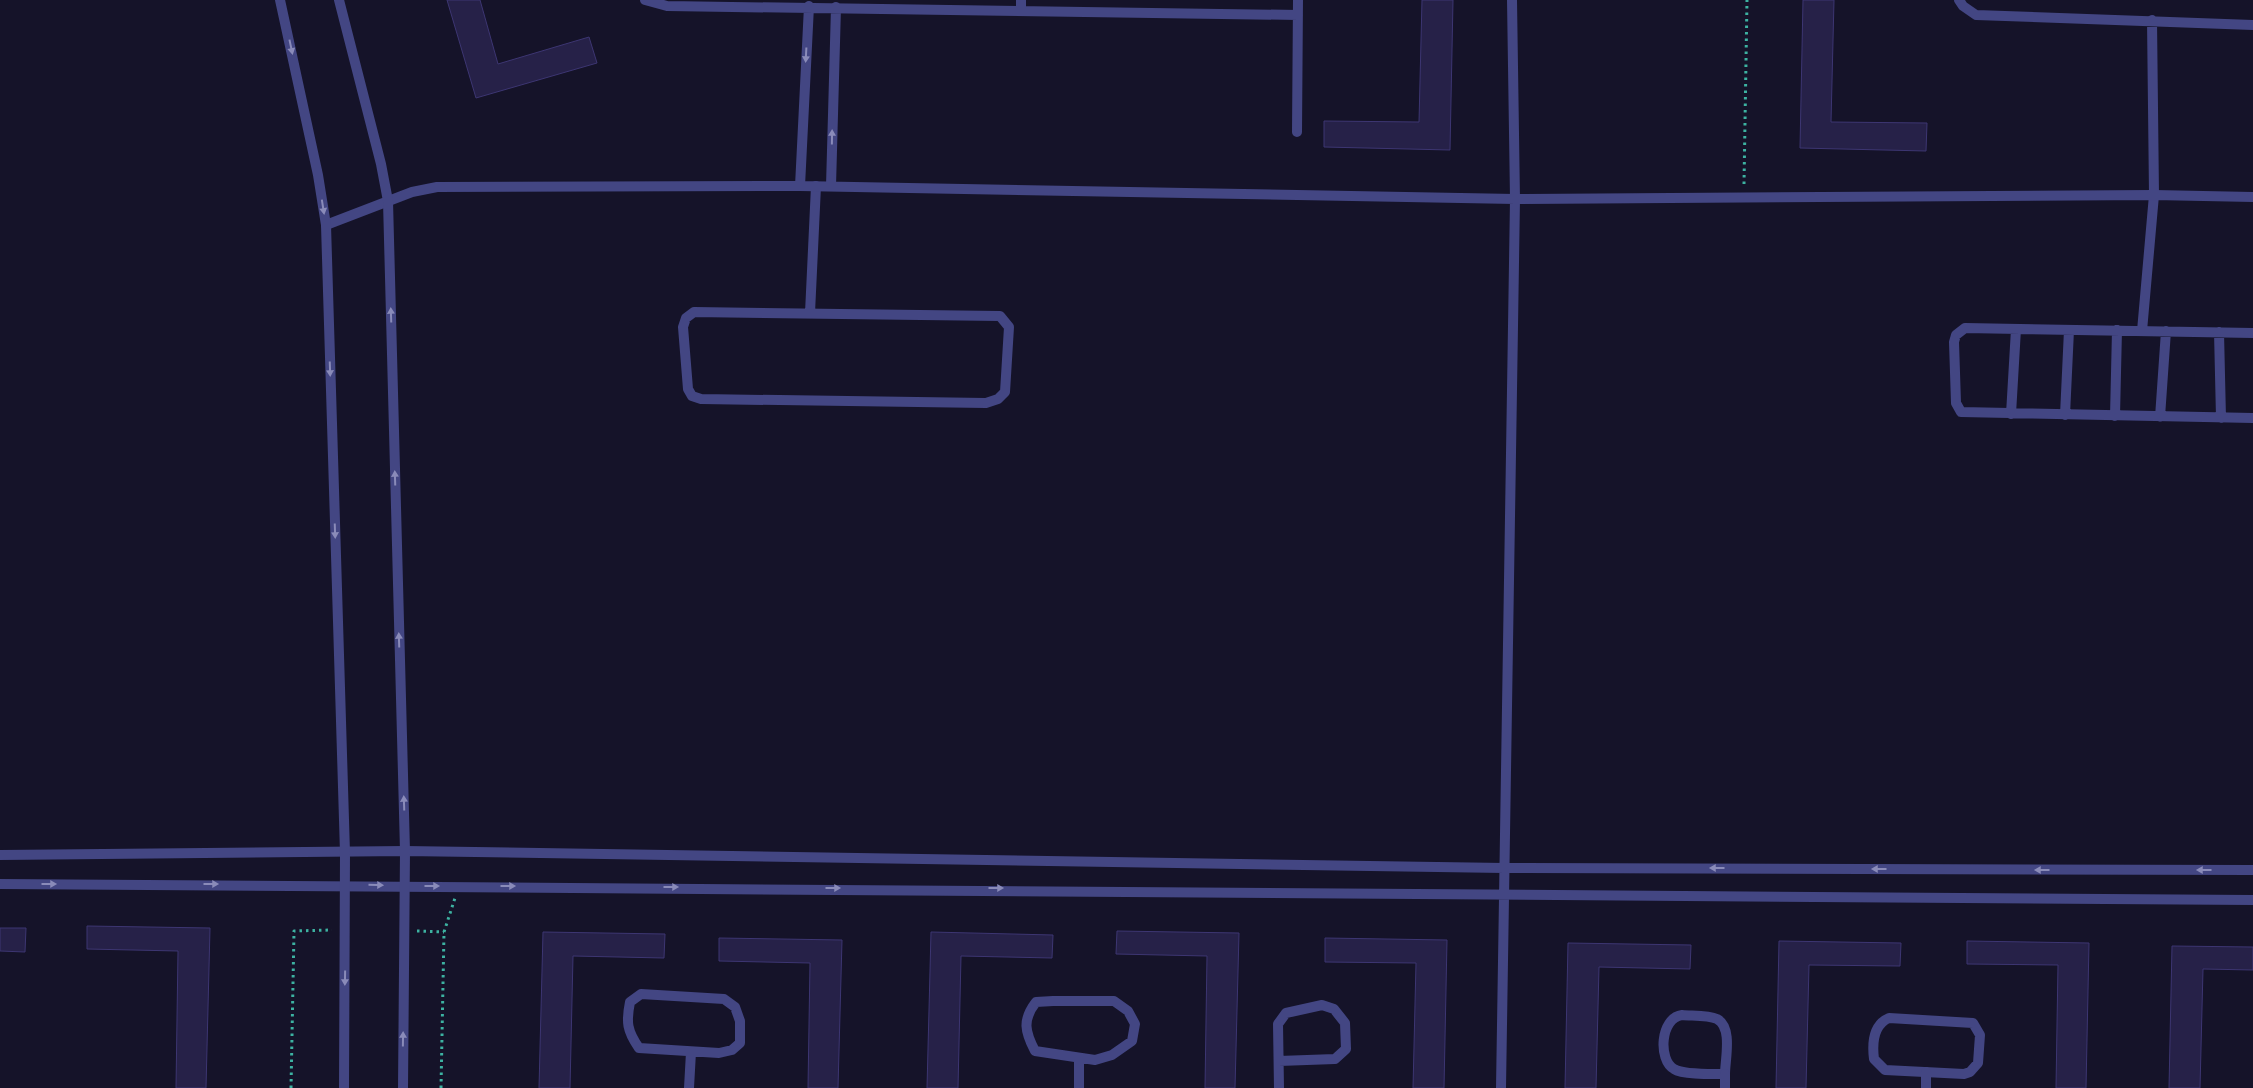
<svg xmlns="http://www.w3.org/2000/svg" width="2253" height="1088" viewBox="0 0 2253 1088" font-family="'IBM Plex Sans',sans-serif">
<rect width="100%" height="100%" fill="#151329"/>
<!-- building -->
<path fill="#262148" stroke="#3d3672" d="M447 0H480L498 64 589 37 597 63 476 98Z
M1422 0H1453L1450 150 1324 147V121L1419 122Z
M1803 0H1834L1831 122 1927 123 1926 151 1800 148Z
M87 926 210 928 206 1088H176L178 951 87 949Z
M0 928H26L25 952 0 951Z
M1117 931 1239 933 1235 1088H1205L1207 956 1116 954Z
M543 932 665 934 664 958 573 956 570 1088H539Z
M931 932 1053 935 1052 958 961 956 958 1088H927Z
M719 938 842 940 838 1088H808L810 963 719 961Z
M1325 938 1447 940 1444 1088H1413L1416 963 1325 962Z
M1779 941 1901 943 1900 966 1809 965 1806 1088H1776Z
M1967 941 2089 943 2086 1088H2056L2058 965 1967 964Z
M1568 943 1691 945 1690 969 1599 967 1596 1088H1565Z
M2172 946 2253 947V970L2203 969 2200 1088H2169Z"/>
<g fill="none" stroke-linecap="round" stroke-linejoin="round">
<!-- path -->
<path stroke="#3db2a1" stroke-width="3" stroke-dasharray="2.5 4" stroke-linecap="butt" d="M1744 184 1747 0
M417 931 444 932
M291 1088 294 931 332 930
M441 1088 444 932 455 898"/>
<!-- service -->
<path stroke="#434683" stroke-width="10" d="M1959 0 1963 6 1976 15 2253 25
M694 312 1000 316 1009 327 1005 392 998 399 986 403 701 399 692 396 688 389 683 327 686 318Z
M810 313 816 186
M2142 331 2154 195 2152 20
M2219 332 2221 418
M2253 333 1965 328 1956 335 1954 342 1956 403 1961 412 2253 418
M2011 414 2016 329
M2065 415 2069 330
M2115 416 2117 330
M2160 417 2166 331
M641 994 724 999 735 1007 740 1021V1043L732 1050 719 1053 639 1048C627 1031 626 1022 630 1002Z
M1053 1001H1114L1128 1011 1135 1024 1132 1041 1112 1055 1095 1060 1035 1051C1025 1032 1022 1020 1036 1002Z
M1682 1015C1692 1016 1708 1015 1717 1019 1733 1027 1725 1060 1725 1074 1713 1074 1683 1075 1674 1069 1658 1060 1660 1018 1682 1015Z
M1889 1018 1973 1023 1980 1035 1978 1063 1970 1072 1964 1074 1885 1070 1874 1059C1872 1043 1873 1025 1889 1018Z
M1079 1059V1088
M689 1088 691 1052
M1279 1088 1278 1024 1286 1013 1322 1005 1334 1009 1345 1023 1346 1049 1335 1059 1279 1061"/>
<!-- minor -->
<path stroke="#434683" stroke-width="10" d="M645 0 667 6 1298 15
M1021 0V10
M1297 132 1298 0
M800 186 809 6
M831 186 836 7
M326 225 412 192 437 187 800 186 1515 199 2154 195 2253 197
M0 855 405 851 1504 868 2253 870
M0 884C751 884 1502 891 2253 900
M1501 1088 1515 199 1512 0
M1725 1088V1074
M1926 1088V1072"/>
<!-- tertiary -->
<path stroke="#434683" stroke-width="10" d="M280 0 318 175 326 225 345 853 344 1088
M339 0 381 164 388 201 405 851 403 1088"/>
</g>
<!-- one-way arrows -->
<defs><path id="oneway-solid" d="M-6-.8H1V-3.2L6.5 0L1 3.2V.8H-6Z" transform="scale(1.25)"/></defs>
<g fill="#8a8bb9">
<use href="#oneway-solid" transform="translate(291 47) rotate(78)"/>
<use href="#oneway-solid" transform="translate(806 55) rotate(93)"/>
<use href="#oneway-solid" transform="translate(832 137) rotate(-89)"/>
<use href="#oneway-solid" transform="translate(323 207) rotate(81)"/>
<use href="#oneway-solid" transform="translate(391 315) rotate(-92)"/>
<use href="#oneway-solid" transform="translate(330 369) rotate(88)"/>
<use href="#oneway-solid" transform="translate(395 478) rotate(-92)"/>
<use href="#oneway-solid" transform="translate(335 531) rotate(88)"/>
<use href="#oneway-solid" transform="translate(399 640) rotate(-92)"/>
<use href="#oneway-solid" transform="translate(404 803) rotate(-92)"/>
<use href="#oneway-solid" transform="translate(1717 868) rotate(-180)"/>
<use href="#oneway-solid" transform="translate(1879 869) rotate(-180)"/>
<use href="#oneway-solid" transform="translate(2042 870) rotate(-180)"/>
<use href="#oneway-solid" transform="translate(2204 870) rotate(-180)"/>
<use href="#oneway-solid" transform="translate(49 884)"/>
<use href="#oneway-solid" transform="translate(211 884)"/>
<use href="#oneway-solid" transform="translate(376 885) rotate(1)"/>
<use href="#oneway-solid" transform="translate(432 886)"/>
<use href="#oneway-solid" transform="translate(508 886)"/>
<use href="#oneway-solid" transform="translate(671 887)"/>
<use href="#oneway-solid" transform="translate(833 888)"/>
<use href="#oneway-solid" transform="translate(996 888)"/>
<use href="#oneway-solid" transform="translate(345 978) rotate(91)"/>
<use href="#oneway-solid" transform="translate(403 1039) rotate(-89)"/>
</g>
</svg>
